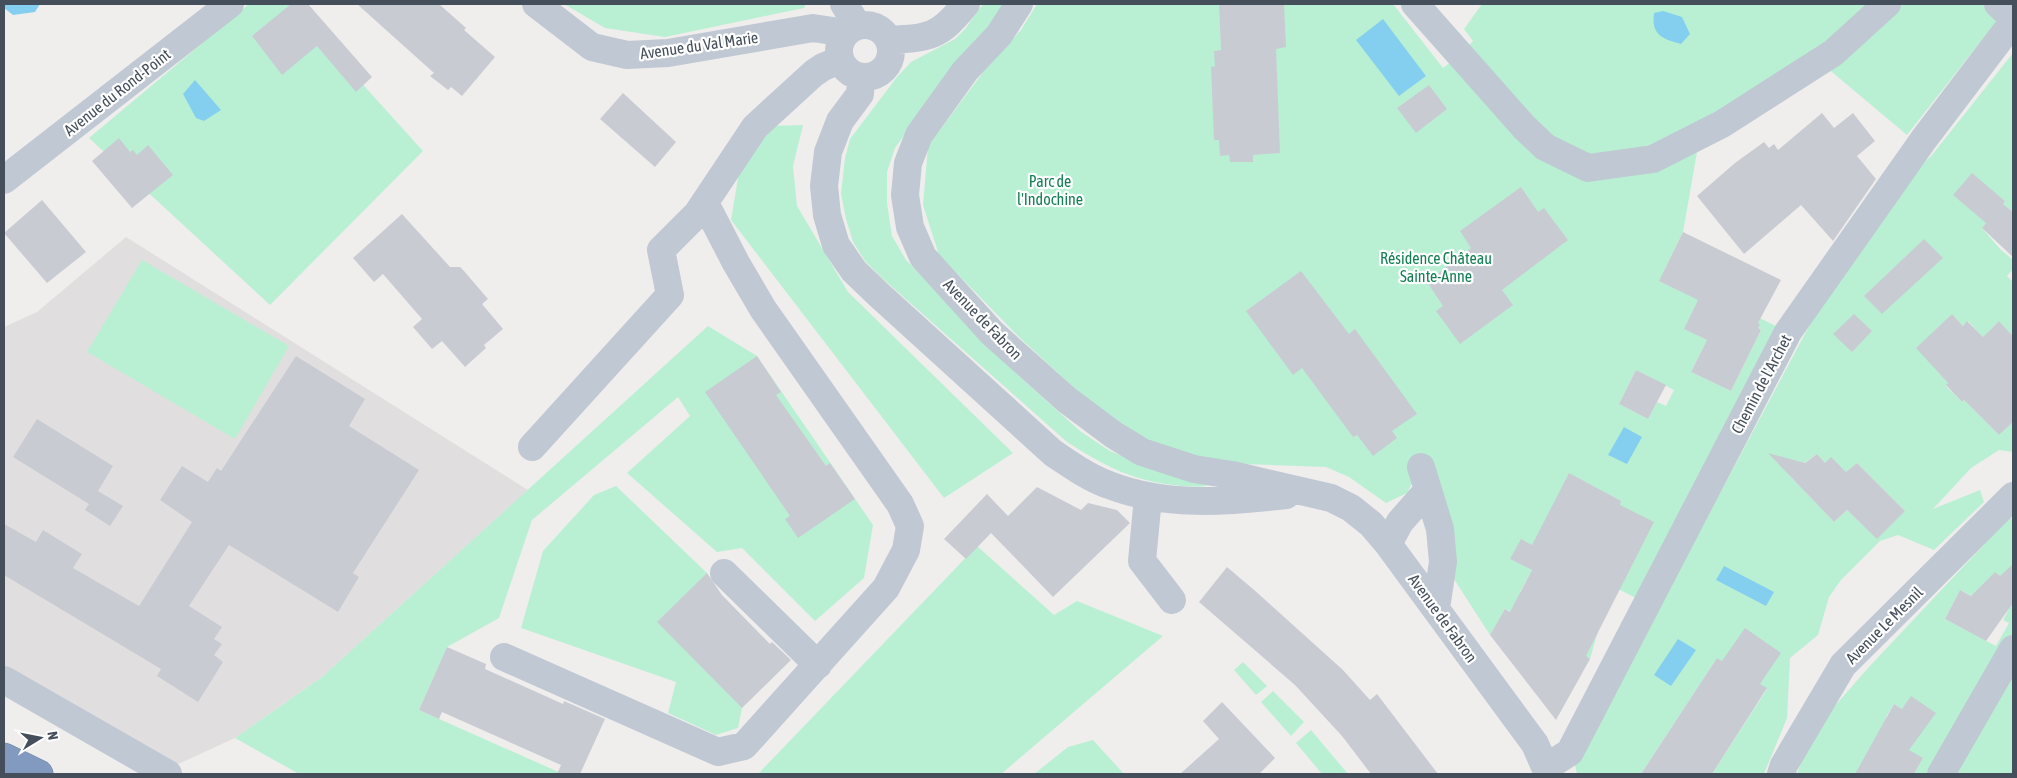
<svg xmlns="http://www.w3.org/2000/svg" width="2017" height="778" viewBox="0 0 2017 778" font-family="'Asap Condensed',sans-serif">
<rect width="100%" height="100%" fill="#f0eded"/>
<!-- education -->
<path fill="#e1dedf" d="M126 237 528 490 322 677 235 738 174 766 4 667V327L37 312Z"/>
<!-- green -->
<path fill="#b9f0d3" fill-rule="evenodd" d="M249 4H290L423 151 270 305 89 138Z
M564 4H563H806L804 8 665 37 605 28Z
M983 4H1006L994 25 933 95 895 148 887 172V203L892 236 906 260 1019 376 1080 431 1110 451 1145 465 1212 484C1202 488 1192 486 1182 486 1135 482 1106 467 1067 442L882 278 865 261 853 242 846 219 841 194 845 158 850 139 897 77 911 62 955 39 965 29Z
M1037 4H1393L1443 68 1460 55 1473 41 1464 29 1482 4H2010L1907 135 1826 67 1697 152 1683 232 1664 271 1780 328 1636 598 1521 540 1511 559 1532 570 1520 592 1598 631 1590 659 1506 609 1490 635 1443 562 1414 479 1407 493 1386 503 1349 477 1326 467 1217 463 1157 448 1082 395 1019 337 939 255 923 205 928 146 990 63 1021 30ZM1711 305 1761 330 1731 391 1691 372 1707 340 1697 335ZM1636 370 1674 390 1666 406 1657 402 1648 419 1619 404Z
M2013 53V212L2003 204 2005 201 1972 174 1986 223 1982 228 2000 249 2013 260V269L2007 276 2013 282V336L1999 321 1986 334 1996 344 1992 347 1968 321 1963 326 1952 314 1917 348 1948 383 1946 386 1962 402 1964 400 1999 435 2013 422V452L1999 450 1971 468 1933 509 1980 490 1984 502 1934 550 1898 535 1880 541 1841 580 1829 597 1818 635 1790 658 1787 718 1764 774H1712L1767 689 1717 658 1641 774H1577L1575 765 1823 300 1894 193 1932 155ZM1817 454 1825 463 1846 472 1857 463 1905 511 1882 519 1870 532 1847 510 1834 522 1788 474Z
M803 125 793 166 797 206 848 292 1013 453 944 498 731 220 739 172 770 126Z
M142 260 289 346 235 439 87 352Z
M708 326 757 356 873 525 864 578 815 621 742 548 717 552 627 473 690 416 678 397 532 520 499 618 447 647 419 710 563 774H299L235 738 322 677Z
M616 486 707 573 742 708 738 728 716 735 668 713 676 682 521 628 543 551 594 495Z
M2013 518V564L2011 566 2013 568V636L1930 774H1914L1923 758 1857 772 1861 774H1797L1810 737 1818 725 1869 667 2008 519ZM1960 590 1990 605 2009 609 2003 620 2009 623 1996 646 1945 619ZM1894 704 1923 722 1915 734 1886 717Z
M977 546 1054 615 1077 601 1163 636 1001 774H758Z
M2013 660V774H1952Z
M1243 662 1267 686 1256 695 1234 670Z
M1273 691 1304 722 1291 736 1261 702Z
M1311 730 1348 774H1322L1296 743Z
M1093 740 1124 774H1034L1068 747Z"/>
<!-- water -->
<path fill="#84cfef" d="M4 4H40L35 12 13 15 4 8Z
M1663 11 1682 17 1690 34 1681 44C1662 39 1651 35 1654 13Z
M1383 19 1426 76 1399 96 1356 40Z
M195 80 221 110 204 121 196 118 183 94Z
M1624 427 1642 437 1627 464 1608 455Z
M1724 566 1774 592 1766 606 1716 580Z
M1678 639 1696 650 1671 686 1654 675Z"/>
<!-- building -->
<path fill="#c9cbd3" d="M291 4H308L372 77 356 92 317 46 282 75 252 36Z
M357 4H439L466 28 464 30 495 57 462 96 451 87 448 90 430 76 434 73Z
M1219 4H1284L1286 47 1276 49 1280 153 1253 155V162H1230L1229 155 1220 156 1219 140H1214L1211 67 1215 66 1214 51 1221 50Z
M1429 85 1447 109 1416 133 1397 108Z
M623 93 676 142 655 167 600 119Z
M1822 113 1834 128 1853 113 1875 141 1857 156 1876 179 1833 241 1801 205 1744 254 1697 196 1735 163 1764 142 1769 148 1774 144 1778 150Z
M119 138 130 152 133 150 137 155 148 145 173 175 132 208 92 161Z
M1972 173 2005 201 2003 204 2013 212V257L1982 228 1986 223 1953 195Z
M1521 187 1538 212 1544 208 1568 240 1502 290 1513 305 1460 344 1436 311 1443 306 1427 282 1471 248 1460 231Z
M42 200 86 252 47 283 4 233Z
M402 214 450 267H460L464 271 488 299 482 304 503 329 484 345 486 348 465 367 442 341 432 349 413 327 422 319 383 274 374 282 353 258Z
M1683 232 1781 280 1758 323 1760 324 1758 328 1761 330 1731 391 1691 372 1707 340 1684 329 1698 300 1659 281Z
M1924 239 1943 258 1882 314 1864 296Z
M1301 271 1349 334 1355 329 1417 414 1392 431 1397 438 1373 456 1357 435 1353 437 1302 368 1293 375 1246 311Z
M1854 314 1872 331 1852 352 1833 334Z
M1952 314 1963 326 1967 321 1983 337 1999 321 2013 336V422L1999 435 1964 400 1962 402 1946 385 1948 383 1916 348Z
M296 356 365 399 349 426 419 470 353 573 359 577 338 612 229 545 189 606 222 627 214 639 222 644 214 655 223 662 198 702 157 676 161 669 4 575V524L36 542 43 530 82 554 73 568 139 606 192 522 160 500 182 466 208 482 217 468 221 471Z
M757 356 781 392 776 395 826 466 830 463 855 499 798 538 785 519 790 516 705 392Z
M1636 370 1666 385 1648 419 1619 404Z
M37 419 113 466 98 491 123 506 110 526 85 510 89 504 13 457Z
M1768 453 1805 463 1817 454 1825 463 1831 457 1846 472 1857 463 1905 511 1877 539 1847 510 1834 522Z
M1569 473 1621 501 1620 505 1654 522 1586 656 1590 659 1556 720 1490 635 1505 609 1510 612 1532 570 1510 559 1521 539 1532 545Z
M1037 487 1081 510 1088 503 1117 510 1130 523 1053 597 991 533 966 559 944 539 987 494 1008 516Z
M2013 564V603L1986 641 1945 619 1960 590 1971 596 1995 572 2000 576Z
M1227 567 1253 589 1343 670 1370 700 1377 694 1438 774H1371L1342 736 1295 685 1199 602Z
M707 573 722 595 770 644 772 642 791 660 742 708 657 622Z
M1745 628 1781 653 1760 684 1767 688 1712 774H1641L1717 658 1722 661Z
M447 647 486 664 485 669 563 704 564 701 605 719 580 774H557L561 765 442 712 439 719 419 710Z
M1911 696 1936 713 1909 750 1923 758 1914 774H1855L1894 704 1902 709Z
M1222 702 1275 758 1259 774H1180L1219 739 1203 721Z"/>
<g fill="none" stroke-linecap="round" stroke-linejoin="round">
<defs>
<path id="highway" d="M4 757 39 774"/>
</defs>
<!-- highway casing -->
<use href="#highway" stroke="#6e85aa" stroke-width="29"/>
<!-- minor -->
<path stroke="#c0c8d3" stroke-width="28" d="M536 4 592 47 627 55 668 53 813 28 846 33
M844 4 858 26
M1019 4 999 35 965 71 919 135 908 163 905 195 910 227 923 257 992 333 1067 400 1114 435 1142 452 1194 469 1232 475 1331 498 1351 508 1371 524 1388 544 1518 721 1535 744 1548 774
M1415 4 1524 127 1545 147 1588 168 1653 159 1722 124 1833 53 1887 4
M1998 4 2013 18
M839 51a26 26 0 1 1 52 0a26 26 0 1 1-52 0Z
M889 40C930 38 939 37 966 4
M861 77 860 94 840 121 828 152 824 186 827 215 836 245 854 271 878 294 1053 453C1071 465 1089 478 1109 485 1166 507 1227 502 1286 495
M4 180 230 4
M532 447 670 295 661 250 697 214 755 127 814 73 823 67 840 60
M1421 467 1440 529 1443 562 1436 608
M1148 497 1142 561 1172 600
M1388 544 1400 522 1428 490
M724 573 818 665
M504 657 718 752 744 746 886 588 906 550 910 526 900 504 763 309 736 263 705 203
M4 680 168 774
M1547 767 1570 752 1788 332 1924 139 2013 22
M1781 774 1784 765 1843 665 2013 496
M1941 774 2013 649"/>
<!-- highway -->
<use href="#highway" stroke="#829abf" stroke-width="28"/>
</g>
<g text-anchor="middle" dominant-baseline="central" stroke-width="4.5" stroke-linejoin="round" paint-order="stroke">
<!-- street labels -->
<g font-size="16" fill="#454f5b" stroke="#fff">
<text transform="translate(699 45) rotate(-8)">Avenue du Val Marie</text>
<text transform="translate(117 92) rotate(-38)">Avenue du Rond-Point</text>
<text transform="translate(983 319) rotate(46)">Avenue de Fabron</text>
<text transform="translate(1761 384) rotate(-62)">Chemin de l'Archet</text>
<text transform="translate(1443 618) rotate(54)">Avenue de Fabron</text>
<text transform="translate(1884 625) rotate(-45)">Avenue Le Mesnil</text>
</g>
<!-- park labels -->
<g font-size="16" fill="#137f53" stroke="#fff">
<text x="1050" y="181">Parc de<tspan x="1050" dy="18">l'Indochine</tspan></text>
<text x="1436" y="258">Résidence Château<tspan x="1436" dy="18">Sainte-Anne</tspan></text>
</g>
</g>
<!-- border -->
<rect width="2017" height="778" fill="none" stroke="#454f5b" stroke-width="10"/>
<!-- north arrow -->
<g transform="translate(40 738) rotate(80)" stroke="#ffffff" stroke-width="4" paint-order="stroke">
<path d="M0-4L9 19L0 12L-9 19Z" fill="#454f5b"/>
<text y="-8" font-size="14" font-weight="bold" text-anchor="middle" fill="#454f5b">N</text>
</g>
</svg>
